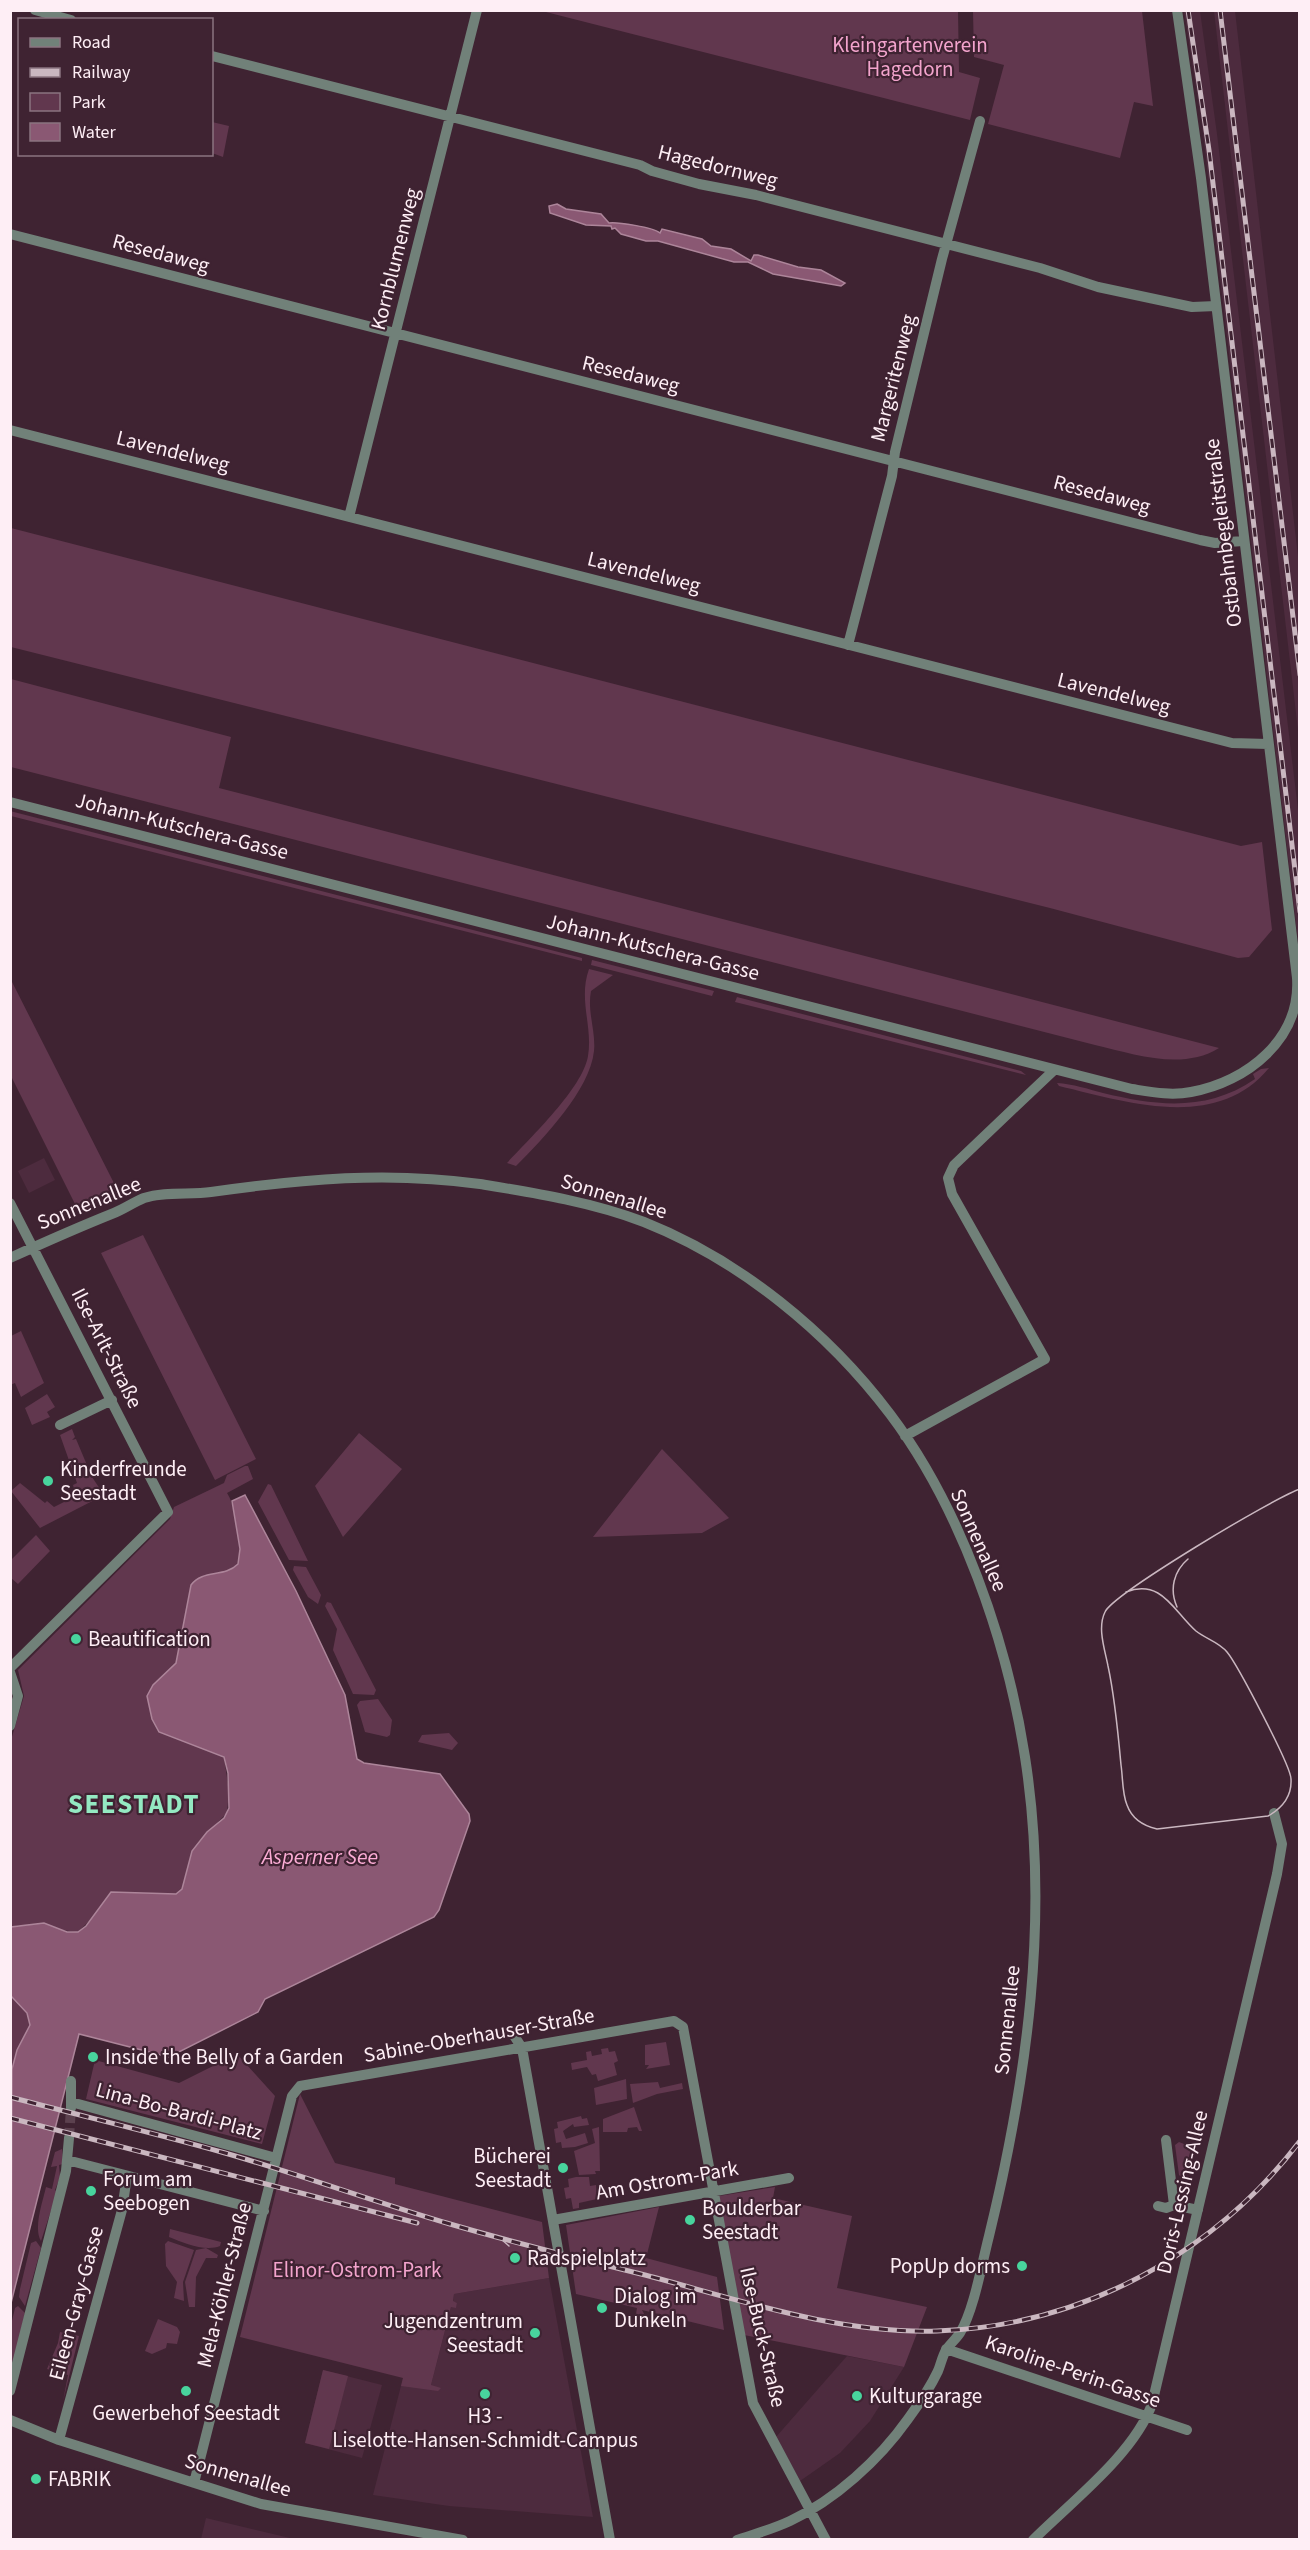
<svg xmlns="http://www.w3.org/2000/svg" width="1310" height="2550" viewBox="0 0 1310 2550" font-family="'Source Sans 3',sans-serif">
<rect width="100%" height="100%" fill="#3f2332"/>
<!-- built -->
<path fill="#4d2b3e" d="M1184 11H1200L1217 134 1299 818V949L1202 125Z
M1214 11H1235L1299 565V739Z
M44 1158 55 1180 29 1193 18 1171Z
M549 2278 593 2517 449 2506 373 2495 403 2378 431 2385 451 2307H456L457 2303 453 2302 454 2294Z
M847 2356 904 2367 870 2421 840 2453 800 2481 776 2437Z
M323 2370 382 2385 362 2458 305 2443Z
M206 2518 294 2539H201Z"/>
<!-- green -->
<path fill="#61374e" d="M542 11H958L959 72 980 78 970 120Z
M973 11H1142L1153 106 1134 102 1120 158 988 124 1004 65 974 57Z
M212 122 229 126 223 157 212 153Z
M11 528 1241 846 1262 842 1272 930 1249 957 1238 958 1050 908 11 647Z
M11 679 231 737 219 788 1219 1048C1182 1071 1134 1054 1095 1045L11 767Z
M10 811 582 958V961L11 816Z
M592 960 714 991 712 996 591 965Z
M589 969 613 975 591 991C587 1012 596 1031 594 1051 590 1090 543 1139 516 1166L507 1163C529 1139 583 1088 588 1056 593 1026 578 1000 589 969Z
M10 978 119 1193 78 1210 11 1076Z
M737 997 1021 1071 1026 1075 735 1002Z
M1269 1068C1216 1132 1127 1102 1059 1086L1057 1083C1073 1084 1088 1089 1103 1093 1157 1106 1207 1112 1255 1079L1253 1074 1261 1069Z
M143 1235 256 1459 215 1480 101 1253Z
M21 1331 44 1383 21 1397 15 1383 10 1385 11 1336Z
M47 1394 55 1407 47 1412 50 1417 32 1425 25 1408Z
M72 1429 75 1437 72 1440 76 1439 92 1477 104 1495 40 1528 11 1491 20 1483 45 1503 47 1501 54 1507 76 1496 73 1485 77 1483 60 1435Z
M359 1433 402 1469 343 1537 315 1486Z
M662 1449 729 1518 702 1533 593 1537Z
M245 1466H248L253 1479 227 1493C237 1508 232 1526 245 1539L238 1564C224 1578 203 1569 191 1585L177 1658 184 1663 147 1696C158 1752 190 1732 224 1757L229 1791 227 1813 199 1841 182 1889 176 1894H165L89 1921 78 1932 19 1925 11 1927V1740L24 1696 18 1670 170 1519 174 1507 224 1483 227 1475Z
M268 1484 271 1485 308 1561 289 1560 258 1502Z
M36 1535 50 1551 18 1584 11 1578V1560Z
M294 1566 306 1567 321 1595 318 1604 308 1597 293 1570Z
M327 1602 331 1603 376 1690 374 1695 353 1694 333 1650 337 1629 325 1606Z
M378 1699 392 1720 390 1735 387 1737 365 1732 357 1705 360 1701Z
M449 1733 458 1743 452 1750 418 1742 422 1735Z
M11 1996 27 2013 33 2029 15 2055 11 2107Z
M666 2042 670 2065 646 2069 649 2065H645V2045Z
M608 2048 609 2052 615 2051 618 2061 614 2063 617 2075 598 2081 596 2074 592 2075 587 2067 572 2070 571 2063 587 2060 586 2052 591 2051 592 2056 602 2054 601 2049Z
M237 2054 275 2096 262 2144 86 2099 95 2060 179 2083Z
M626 2079 627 2099 596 2105 594 2088Z
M658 2082 660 2088 682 2083 683 2089 657 2094 633 2103 630 2084Z
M300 2094 335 2163 395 2178V2184L542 2222 549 2278 454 2294 453 2301 457 2303 456 2308 451 2307 431 2385 441 2388 438 2391 401 2386 403 2378 240 2337Z
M634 2107 642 2131H639L637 2127 628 2128 627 2132H603V2119Z
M581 2116 582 2119 587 2118 589 2125 574 2127 573 2124 563 2131 566 2139 585 2133 588 2143 575 2147 562 2148 561 2142 556 2143 554 2129 558 2128 557 2122Z
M599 2127 600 2171H595L596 2174 579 2175 574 2151 595 2143 592 2129Z
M1179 2142 1194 2148 1188 2176 1184 2179 1179 2175 1175 2145Z
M62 2149 63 2164 59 2165 60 2177 55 2190 57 2192 41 2241C33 2228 43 2201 46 2187L52 2189 57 2166 51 2167 55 2152Z
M576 2177H589L590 2186 596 2185 597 2199 579 2203V2208L573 2209 571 2198 566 2199 564 2188 569 2187 568 2179Z
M775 2187 773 2198 852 2216 837 2288 927 2307 904 2367 744 2335 719 2196Z
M659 2207 646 2258 717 2277 724 2330 642 2310 649 2323 640 2328 635 2320 637 2308 576 2294 566 2225Z
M170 2229 221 2242 220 2246C205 2252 184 2243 169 2237Z
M36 2241 41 2248 25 2306 19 2297 20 2289 31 2243Z
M168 2241 194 2250 183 2282 184 2301 174 2298 177 2282 166 2266 165 2244Z
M206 2248 218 2255 217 2258H206L196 2277 195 2307H189L185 2282 196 2250Z
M18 2306 25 2313 11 2373V2325L15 2308Z
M158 2319 177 2327 180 2332 177 2344 167 2343 166 2348 152 2354 145 2351Z
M60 2332 79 2336 63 2401 68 2375 47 2369 58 2343Z
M323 2370 348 2376 329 2449 305 2443Z"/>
<!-- water -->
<path fill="#8a5873" stroke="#ad859a" stroke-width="1.5" d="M557 204 566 209 601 214 609 223C617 222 653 227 660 233L662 229 702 239 711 246 731 249 751 261 754 255H758L798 267 821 270 845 283 841 286 773 274 748 262H734L658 241H646L621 234 615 228 612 229 611 226 586 225 550 213 549 206Z
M245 1495 296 1591 345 1695 357 1759 364 1763 440 1774 469 1814 470 1821 439 1910 434 1917 265 1999 258 2012 169 2057 79 2034 11 2303 12 2069 17 2050 30 2025 27 2013 11 1996V1927L44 1923 67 1932H78L86 1926 111 1892 176 1894 182 1889 192 1851 207 1832 224 1818 229 1808 228 1773 224 1757 159 1732 152 1719 147 1696 153 1685 176 1663 191 1585C203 1569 224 1578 238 1564L240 1549 232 1501Z"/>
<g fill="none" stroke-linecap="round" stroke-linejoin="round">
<!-- minor-tunnel -->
<path stroke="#5c414f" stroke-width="10" stroke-dasharray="10 5" stroke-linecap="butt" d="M69 2138 71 2108"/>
<!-- minor -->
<path stroke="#718179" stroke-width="10" d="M35 10 71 20
M212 56 640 165 652 171 699 184 756 195 1040 268 1098 287 1192 307 1216 306
M10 234 1200 540 1215 543 1243 541
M10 430 1232 743 1268 744
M349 517 477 10
M848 645 892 476 895 452 942 259 980 121
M10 802 1132 1089C1151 1092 1171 1096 1191 1092 1247 1082 1301 1039 1297 978L1201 178 1177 10
M10 1203 168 1512 10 1668
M10 1258C45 1242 79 1227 114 1213 124 1209 134 1202 144 1198 165 1191 190 1195 211 1192 303 1179 387 1171 480 1184 535 1193 592 1202 644 1222 740 1260 828 1332 890 1414 961 1508 1007 1641 1025 1757 1050 1917 1027 2080 989 2236 982 2263 974 2310 960 2333 956 2339 950 2344 946 2350 942 2357 941 2364 938 2371 930 2388 919 2404 908 2419 879 2460 835 2500 790 2521 773 2529 755 2534 737 2540
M60 1425 112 1400
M905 1436 1045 1359 952 1194 948 1178 954 1165 1054 1070
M10 1672 18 1696 10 1726
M513 2034 522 2048 610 2540
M71 2102 276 2158
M71 2108V2081
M1166 2140 1174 2205
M67 2160 264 2211
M1158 2206 1166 2208 1174 2205 1198 2210
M553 2220 789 2178
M946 2349 1187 2430
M10 2391 66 2171 69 2138
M10 2420 59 2440 261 2504 463 2540
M59 2440 122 2210 127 2176
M194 2483 292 2096 300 2086 674 2021 683 2027 753 2403 826 2540
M1033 2540C1071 2502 1134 2454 1152 2404L1277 1874 1282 1844 1274 1813"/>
<!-- tram -->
<path stroke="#cab7c0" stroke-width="1.5" d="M1126 1592C1162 1578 1174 1612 1196 1631 1206 1639 1219 1642 1227 1652 1237 1664 1291 1766 1291 1779 1292 1796 1282 1808 1268 1816L1157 1829C1144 1826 1132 1819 1127 1805 1122 1793 1123 1778 1121 1765 1118 1732 1115 1698 1108 1666 1105 1650 1097 1628 1105 1612 1113 1594 1275 1497 1300 1489
M1177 1607C1169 1589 1174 1571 1188 1559
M501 2239 509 2246"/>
<defs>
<path id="rail" d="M1188 10 1209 150 1300 912
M1220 10 1300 675
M10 2097C82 2116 154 2133 225 2153 301 2175 375 2202 450 2224 515 2243 580 2259 645 2275 740 2300 838 2334 937 2331 1081 2326 1213 2255 1300 2141
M10 2118 417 2223"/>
</defs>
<!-- rail casing -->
<use href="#rail" stroke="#cab7c0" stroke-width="5"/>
<!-- rail -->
<use href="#rail" stroke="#3f2332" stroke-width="3" stroke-dasharray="9" stroke-linecap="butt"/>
</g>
<!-- markers -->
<g fill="#48d49d" stroke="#3f2332" stroke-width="2">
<circle cx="48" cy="1481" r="6"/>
<circle cx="76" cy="1639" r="6"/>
<circle cx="93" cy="2057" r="6"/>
<circle cx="563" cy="2168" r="6"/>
<circle cx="91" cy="2191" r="6"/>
<circle cx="690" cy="2220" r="6"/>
<circle cx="515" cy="2258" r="6"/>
<circle cx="1022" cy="2266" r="6"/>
<circle cx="602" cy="2308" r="6"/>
<circle cx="535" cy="2333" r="6"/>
<circle cx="186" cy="2391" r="6"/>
<circle cx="485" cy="2394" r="6"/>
<circle cx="857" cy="2396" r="6"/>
<circle cx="36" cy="2479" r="6"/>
</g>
<g text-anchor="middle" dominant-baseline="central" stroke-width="4.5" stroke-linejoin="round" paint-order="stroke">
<!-- park labels -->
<g font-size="21" fill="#f3a4cd" stroke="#3f2332">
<text x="910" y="45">Kleingartenverein<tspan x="910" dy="24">Hagedorn</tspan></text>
<text x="357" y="2270">Elinor-Ostrom-Park</text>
</g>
<!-- street labels -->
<g font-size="21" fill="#feeef5" stroke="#3f2332">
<text transform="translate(718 166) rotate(14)">Hagedornweg</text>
<text transform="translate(161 253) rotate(15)">Resedaweg</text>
<text transform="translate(395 259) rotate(-76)">Kornblumenweg</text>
<text transform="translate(631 374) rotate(14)">Resedaweg</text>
<text transform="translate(893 378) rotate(-76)">Margeritenweg</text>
<text transform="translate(173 451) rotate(14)">Lavendelweg</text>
<text transform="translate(1102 494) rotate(15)">Resedaweg</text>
<text transform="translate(1223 533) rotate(-97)">Ostbahnbegleitstraße</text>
<text transform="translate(644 572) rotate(14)">Lavendelweg</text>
<text transform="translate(1114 693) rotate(14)">Lavendelweg</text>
<text transform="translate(182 826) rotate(14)">Johann-Kutschera-Gasse</text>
<text transform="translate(653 947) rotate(14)">Johann-Kutschera-Gasse</text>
<text transform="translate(614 1196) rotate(17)">Sonnenallee</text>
<text transform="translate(89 1203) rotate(-22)">Sonnenallee</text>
<text transform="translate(107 1348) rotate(63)">Ilse-Arlt-Straße</text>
<text transform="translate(979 1540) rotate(66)">Sonnenallee</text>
<text transform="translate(1007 2020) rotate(-84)">Sonnenallee</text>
<text transform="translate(479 2035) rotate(-10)">Sabine-Oberhauser-Straße</text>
<text transform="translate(179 2111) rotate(15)">Lina-Bo-Bardi-Platz</text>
<text transform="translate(667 2180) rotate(-10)">Am Ostrom-Park</text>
<text transform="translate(1182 2192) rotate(-77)">Doris-Lessing-Allee</text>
<text transform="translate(224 2285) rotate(-76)">Mela-Köhler-Straße</text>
<text transform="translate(76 2303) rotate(-75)">Eileen-Gray-Gasse</text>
<text transform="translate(763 2337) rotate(77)">Ilse-Buck-Straße</text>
<text transform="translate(1073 2371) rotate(19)">Karoline-Perin-Gasse</text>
<text transform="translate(238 2475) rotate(16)">Sonnenallee</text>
</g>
<!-- poi labels -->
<g font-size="21" fill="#feeef5" stroke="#3f2332" text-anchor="start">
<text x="60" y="1469">Kinderfreunde<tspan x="60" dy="24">Seestadt</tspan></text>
<text x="88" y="1639">Beautification</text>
<text x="105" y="2057">Inside the Belly of a Garden</text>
<text x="551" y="2156" text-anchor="end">Bücherei<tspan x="551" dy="24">Seestadt</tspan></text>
<text x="103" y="2179">Forum am<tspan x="103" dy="24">Seebogen</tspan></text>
<text x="702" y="2208">Boulderbar<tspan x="702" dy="24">Seestadt</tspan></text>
<text x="527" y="2258">Radspielplatz</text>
<text x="1010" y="2266" text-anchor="end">PopUp dorms</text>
<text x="614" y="2296">Dialog im<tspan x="614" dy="24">Dunkeln</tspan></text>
<text x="523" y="2321" text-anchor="end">Jugendzentrum<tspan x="523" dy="24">Seestadt</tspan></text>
<text x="869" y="2396">Kulturgarage</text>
<text x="186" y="2413" text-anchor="middle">Gewerbehof Seestadt</text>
<text x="485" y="2416" text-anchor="middle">H3 -<tspan x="485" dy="24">Liselotte-Hansen-Schmidt-Campus</tspan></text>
<text x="48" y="2479">FABRIK</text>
</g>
<!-- water labels -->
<g font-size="22" font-style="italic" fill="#fbacd5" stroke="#3f2332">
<text x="320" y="1857">Asperner See</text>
</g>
<!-- district labels -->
<g font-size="27" font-weight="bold" letter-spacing="1.5" fill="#94e9c2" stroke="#3f2332">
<text x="134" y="1804">SEESTADT</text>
</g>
</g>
<!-- border -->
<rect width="1310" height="2550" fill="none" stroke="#feeef5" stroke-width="24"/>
<!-- legend -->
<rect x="18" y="18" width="195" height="138" fill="#3f2332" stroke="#8b7480" stroke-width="1.5"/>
<rect x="30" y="38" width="30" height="9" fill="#718179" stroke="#8b7480" stroke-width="1.5"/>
<text x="72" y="48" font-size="18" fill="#feeef5">Road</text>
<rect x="30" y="68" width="30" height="9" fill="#cab7c0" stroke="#8b7480" stroke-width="1.5"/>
<text x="72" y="78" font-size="18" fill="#feeef5">Railway</text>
<rect x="30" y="93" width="30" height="18" fill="#61374e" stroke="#8b7480" stroke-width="1.5"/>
<text x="72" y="108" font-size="18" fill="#feeef5">Park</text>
<rect x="30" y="123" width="30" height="18" fill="#8a5873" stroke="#8b7480" stroke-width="1.5"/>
<text x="72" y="138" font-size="18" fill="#feeef5">Water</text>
</svg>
